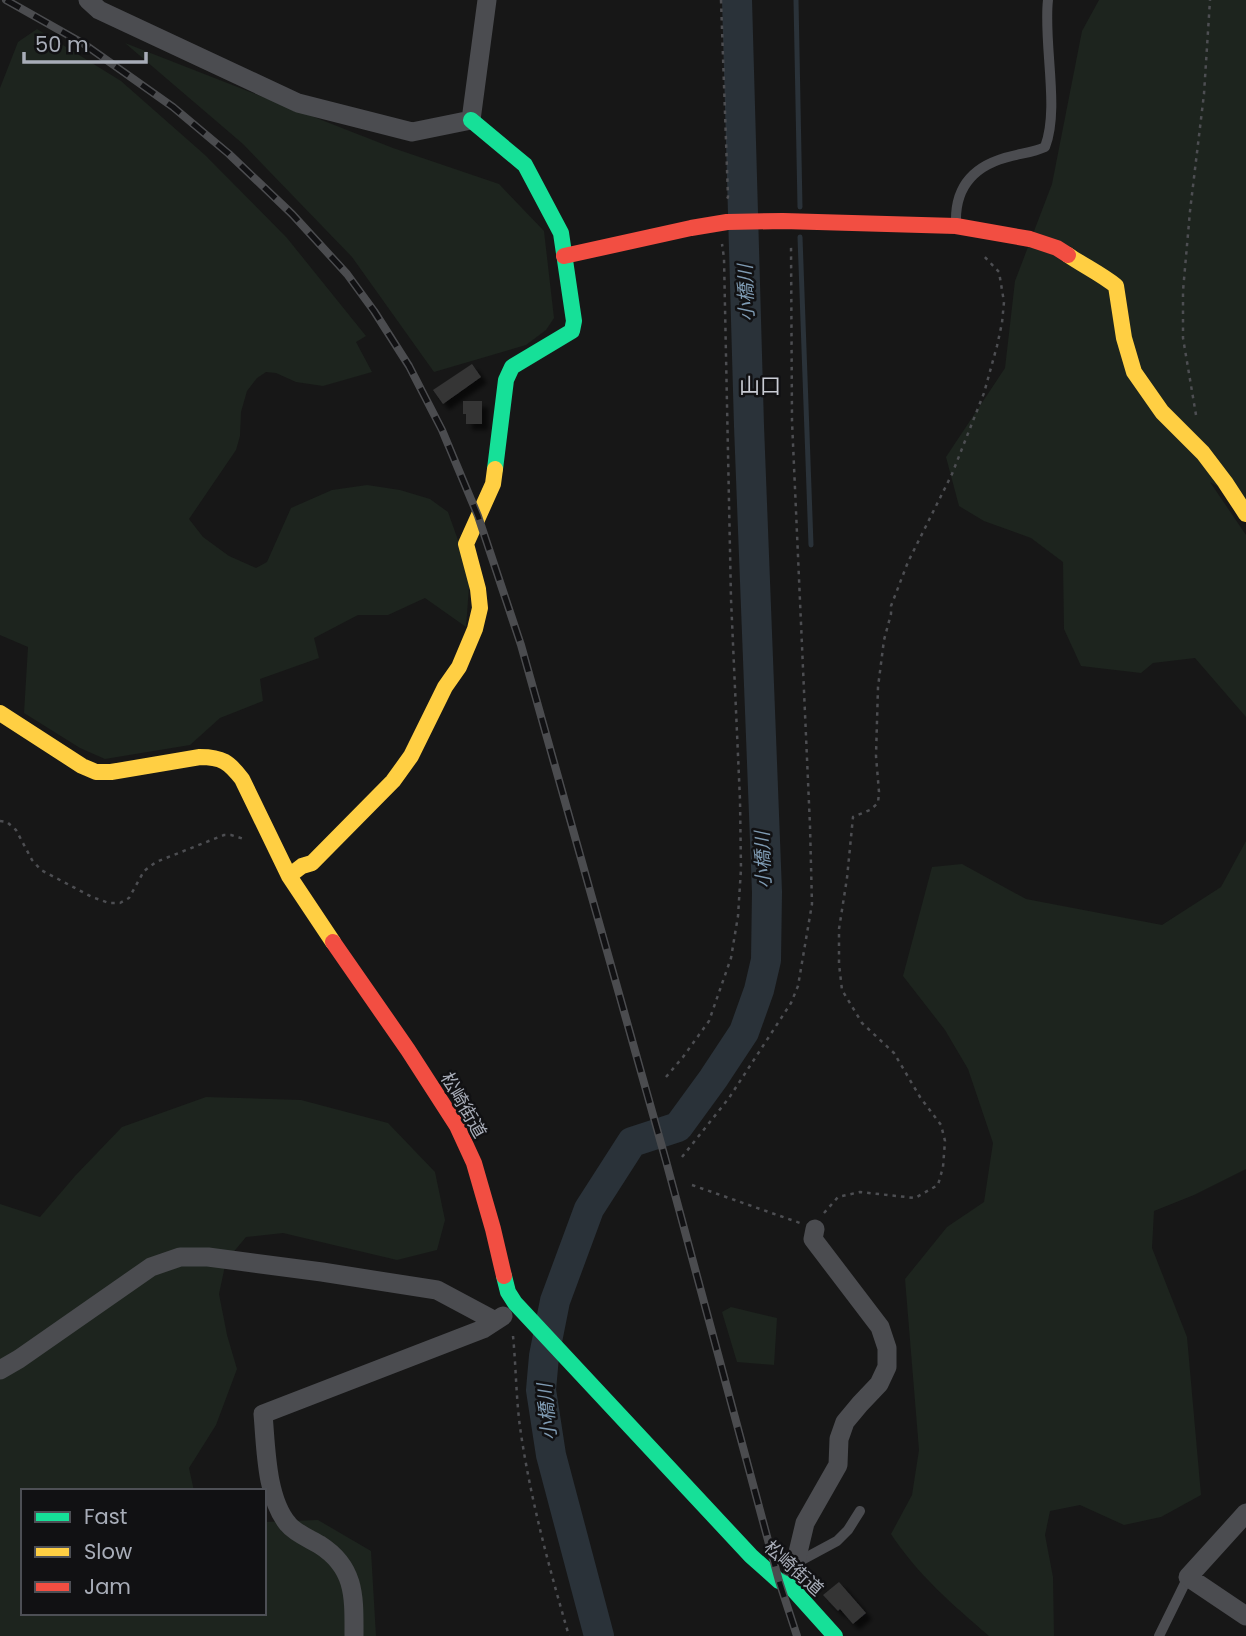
<svg xmlns="http://www.w3.org/2000/svg" width="1246" height="1636" viewBox="0 0 1246 1636" font-family="Poppins,'Noto Sans JP',sans-serif">
<defs>
<filter id="shadow"><feDropShadow dx="6" dy="6" stdDeviation="2" flood-color="#0009"/></filter>
</defs>
<rect width="100%" height="100%" fill="#171717"/>
<!-- green -->
<path fill="#1d241e" d="M1099 0H1246V502L1210 482 1246 535V717L1195 658 1153 663 1141 673 1081 666 1064 629 1063 562 1031 538 984 521 959 506 946 457 1005 368 1015 281 1052 184 1082 31Z
M37 29 121 81 205 155 287 238 366 336 356 342 372 372 323 386 296 382 276 373 266 372 257 378 247 391 241 412 240 436 236 450 189 519 203 537 229 556 256 568 267 562 291 508 332 490 367 485 400 490 430 499 448 512 470 574 466 627 425 598 388 615H358L314 638 319 658 260 679 263 701 220 718 190 745 105 759 80 748 24 713 28 647 0 635V88L18 42Z
M125 43 393 148 499 184 544 231 554 318 546 330 526 345 434 372 352 257 243 144Z
M1246 841V1169L1194 1195 1154 1211 1152 1248 1187 1337 1201 1495 1161 1517 1124 1525 1080 1505 1050 1511 1045 1535 1053 1577 1054 1636H989C953 1605 917 1574 891 1534L912 1495 919 1450 905 1279 947 1227 984 1202 993 1143 968 1069 945 1030 903 976 932 867 962 864 1026 899 1162 925 1221 887Z
M206 1097 301 1100 388 1123 435 1172 445 1220 437 1250 397 1260 283 1233 246 1237 226 1261 219 1294 227 1335 237 1369 216 1425 189 1468 194 1491H23V1613H264V1522L318 1520 371 1551 376 1636H0V1204L40 1217 75 1176 122 1127Z
M731 1307 777 1318 774 1365 737 1362 722 1312Z"/>
<g fill="none" stroke-linecap="round" stroke-linejoin="round">
<!-- stream -->
<path stroke="#2a3239" stroke-width="5" d="M796 0 800 207
M800 237 811 545"/>
<!-- river -->
<path stroke="#2a3239" stroke-width="30" d="M599 1636 551 1455 541 1390 544 1356 555 1301 589 1209 632 1142 678 1127 713 1079 744 1032 759 990 766 960 767 892 749 426 737 0"/>
</g>
<!-- building -->
<path fill="#353536" filter="url(#shadow)" d="M472 364 481 377 443 404 433 390Z
M463 401H482V424H466V414H463Z
M839 1582 866 1613 853 1624 840 1609 838 1611 823 1595Z"/>
<g fill="none" stroke-linecap="round" stroke-linejoin="round">
<!-- path -->
<path stroke="#4d4e52" stroke-width="2.5" stroke-dasharray="3.5 5" stroke-linecap="butt" d="M721 0 728 197 727 199
M1196 415 1183 338V291L1190 211 1204 94 1210 0
M0 821 7 822 16 830 32 860 41 870 92 897 109 903H120L129 898 144 871 156 862 224 835H231L244 839
M666 1077 683 1057 709 1021 731 958 738 916 741 869 740 800 731 599 724 258 722 244
M682 1157 729 1098 791 1003 798 986 812 904 810 826 792 421 791 243
M692 1185 800 1223
M824 1213 838 1197 860 1192 915 1198 938 1185 943 1167 945 1141 941 1125 920 1097 894 1053 862 1023 842 990 839 964V929L847 878 853 817 870 810 878 803 879 792 876 756 878 687 884 640 891 614V606L908 562 952 474 984 393 997 346 1002 323 1004 302 999 272 982 254
M513 1336C516 1366 516 1397 520 1427 530 1498 549 1567 569 1636"/>
<!-- lane -->
<path stroke="#4b4c50" stroke-width="10" d="M956 222C955 184 977 164 1012 156 1024 153 1034 152 1045 147 1060 109 1043 43 1048 0
M798 1562 837 1541 848 1530 860 1511
M1159 1636 1188 1577"/>
<!-- street -->
<path stroke="#4b4c50" stroke-width="19" d="M88 0 99 10 298 103 412 132 471 120 487 0
M0 1370 19 1359 151 1267 180 1257H208L322 1272 437 1290 495 1321
M1246 1513 1188 1577 1246 1616
M790 1586 805 1523 838 1465 839 1439 845 1422 860 1404 879 1384 887 1367V1348L880 1327 813 1239 815 1229
M354 1636C354 1598 356 1568 320 1545 310 1539 295 1533 288 1524 266 1498 266 1447 263 1414L483 1329 503 1316"/>
<!-- fast -->
<path stroke="#16e098" stroke-width="16" d="M471 120 525 165 561 233 574 321 572 331 512 367 506 380 495 469
M504 1276 508 1292 515 1303 751 1556 779 1581 790 1586 835 1636"/>
<!-- slow -->
<path stroke="#ffcf43" stroke-width="16" d="M1068 255C1084 266 1101 274 1116 286L1124 338 1134 372 1162 412 1203 453 1225 482 1246 514
M0 713 82 766 96 772H111L200 757C222 757 229 762 242 779L289 876 333 942
M289 876 302 866 312 863 393 781 411 756 445 687 459 667 475 629 480 608 478 589 466 544 493 484 495 469"/>
<!-- jam -->
<path stroke="#f24e42" stroke-width="16" d="M564 256 691 228 727 222 783 221 956 226 1030 239 1057 248 1068 255
M333 942 408 1050 457 1126 474 1163 493 1229 504 1276"/>
<defs>
<path id="rail" d="M6 0 84 44 173 107 229 154 292 214 347 274 374 311 409 366 442 430 478 516 521 645 666 1161 779 1581 797 1636"/>
</defs>
<!-- rail casing -->
<use href="#rail" stroke="#4b4c4f" stroke-width="8"/>
<!-- rail -->
<use href="#rail" stroke="#111113" stroke-width="5" stroke-dasharray="16" stroke-linecap="butt"/>
</g>
<g text-anchor="middle" dominant-baseline="central" stroke-width="5" stroke-linejoin="round" paint-order="stroke">
<!-- street labels -->
<g font-size="18" fill="#a8adb8" stroke="#111113">
<text transform="translate(464 1105) rotate(60)">松崎街道</text>
<text transform="translate(794 1568) rotate(42)">松崎街道</text>
</g>
<!-- water labels -->
<g font-size="19" font-style="italic" fill="#7f9bb3" stroke="#111113">
<text transform="translate(746 293) rotate(-92)">小橋川</text>
<text transform="translate(763 860) rotate(-92)">小橋川</text>
<text transform="translate(547 1412) rotate(-95)">小橋川</text>
</g>
<!-- quarter labels -->
<g font-size="21" fill="#c9ccd4" stroke="#111113">
<text x="760" y="385">山口</text>
</g>
</g>
<!-- legend -->
<rect x="21" y="1489" width="245" height="126" fill="#111113" stroke="#4d4f55" stroke-width="2"/>
<rect x="35" y="1512" width="35" height="10" fill="#16e098" stroke="#4d4f55" stroke-width="2"/>
<text x="84" y="1524" font-size="21" fill="#a8adb8">Fast</text>
<rect x="35" y="1547" width="35" height="10" fill="#ffcf43" stroke="#4d4f55" stroke-width="2"/>
<text x="84" y="1559" font-size="21" fill="#a8adb8">Slow</text>
<rect x="35" y="1582" width="35" height="10" fill="#f24e42" stroke="#4d4f55" stroke-width="2"/>
<text x="84" y="1594" font-size="21" fill="#a8adb8">Jam</text>
<!-- scale -->
<path d="M24 52v10h122v-10" fill="none" stroke="#a8adb8" stroke-width="3.5"/>
<text x="35" y="52" font-size="21" fill="#a8adb8" stroke="#111113" stroke-width="5" paint-order="stroke">50 m</text>
</svg>
